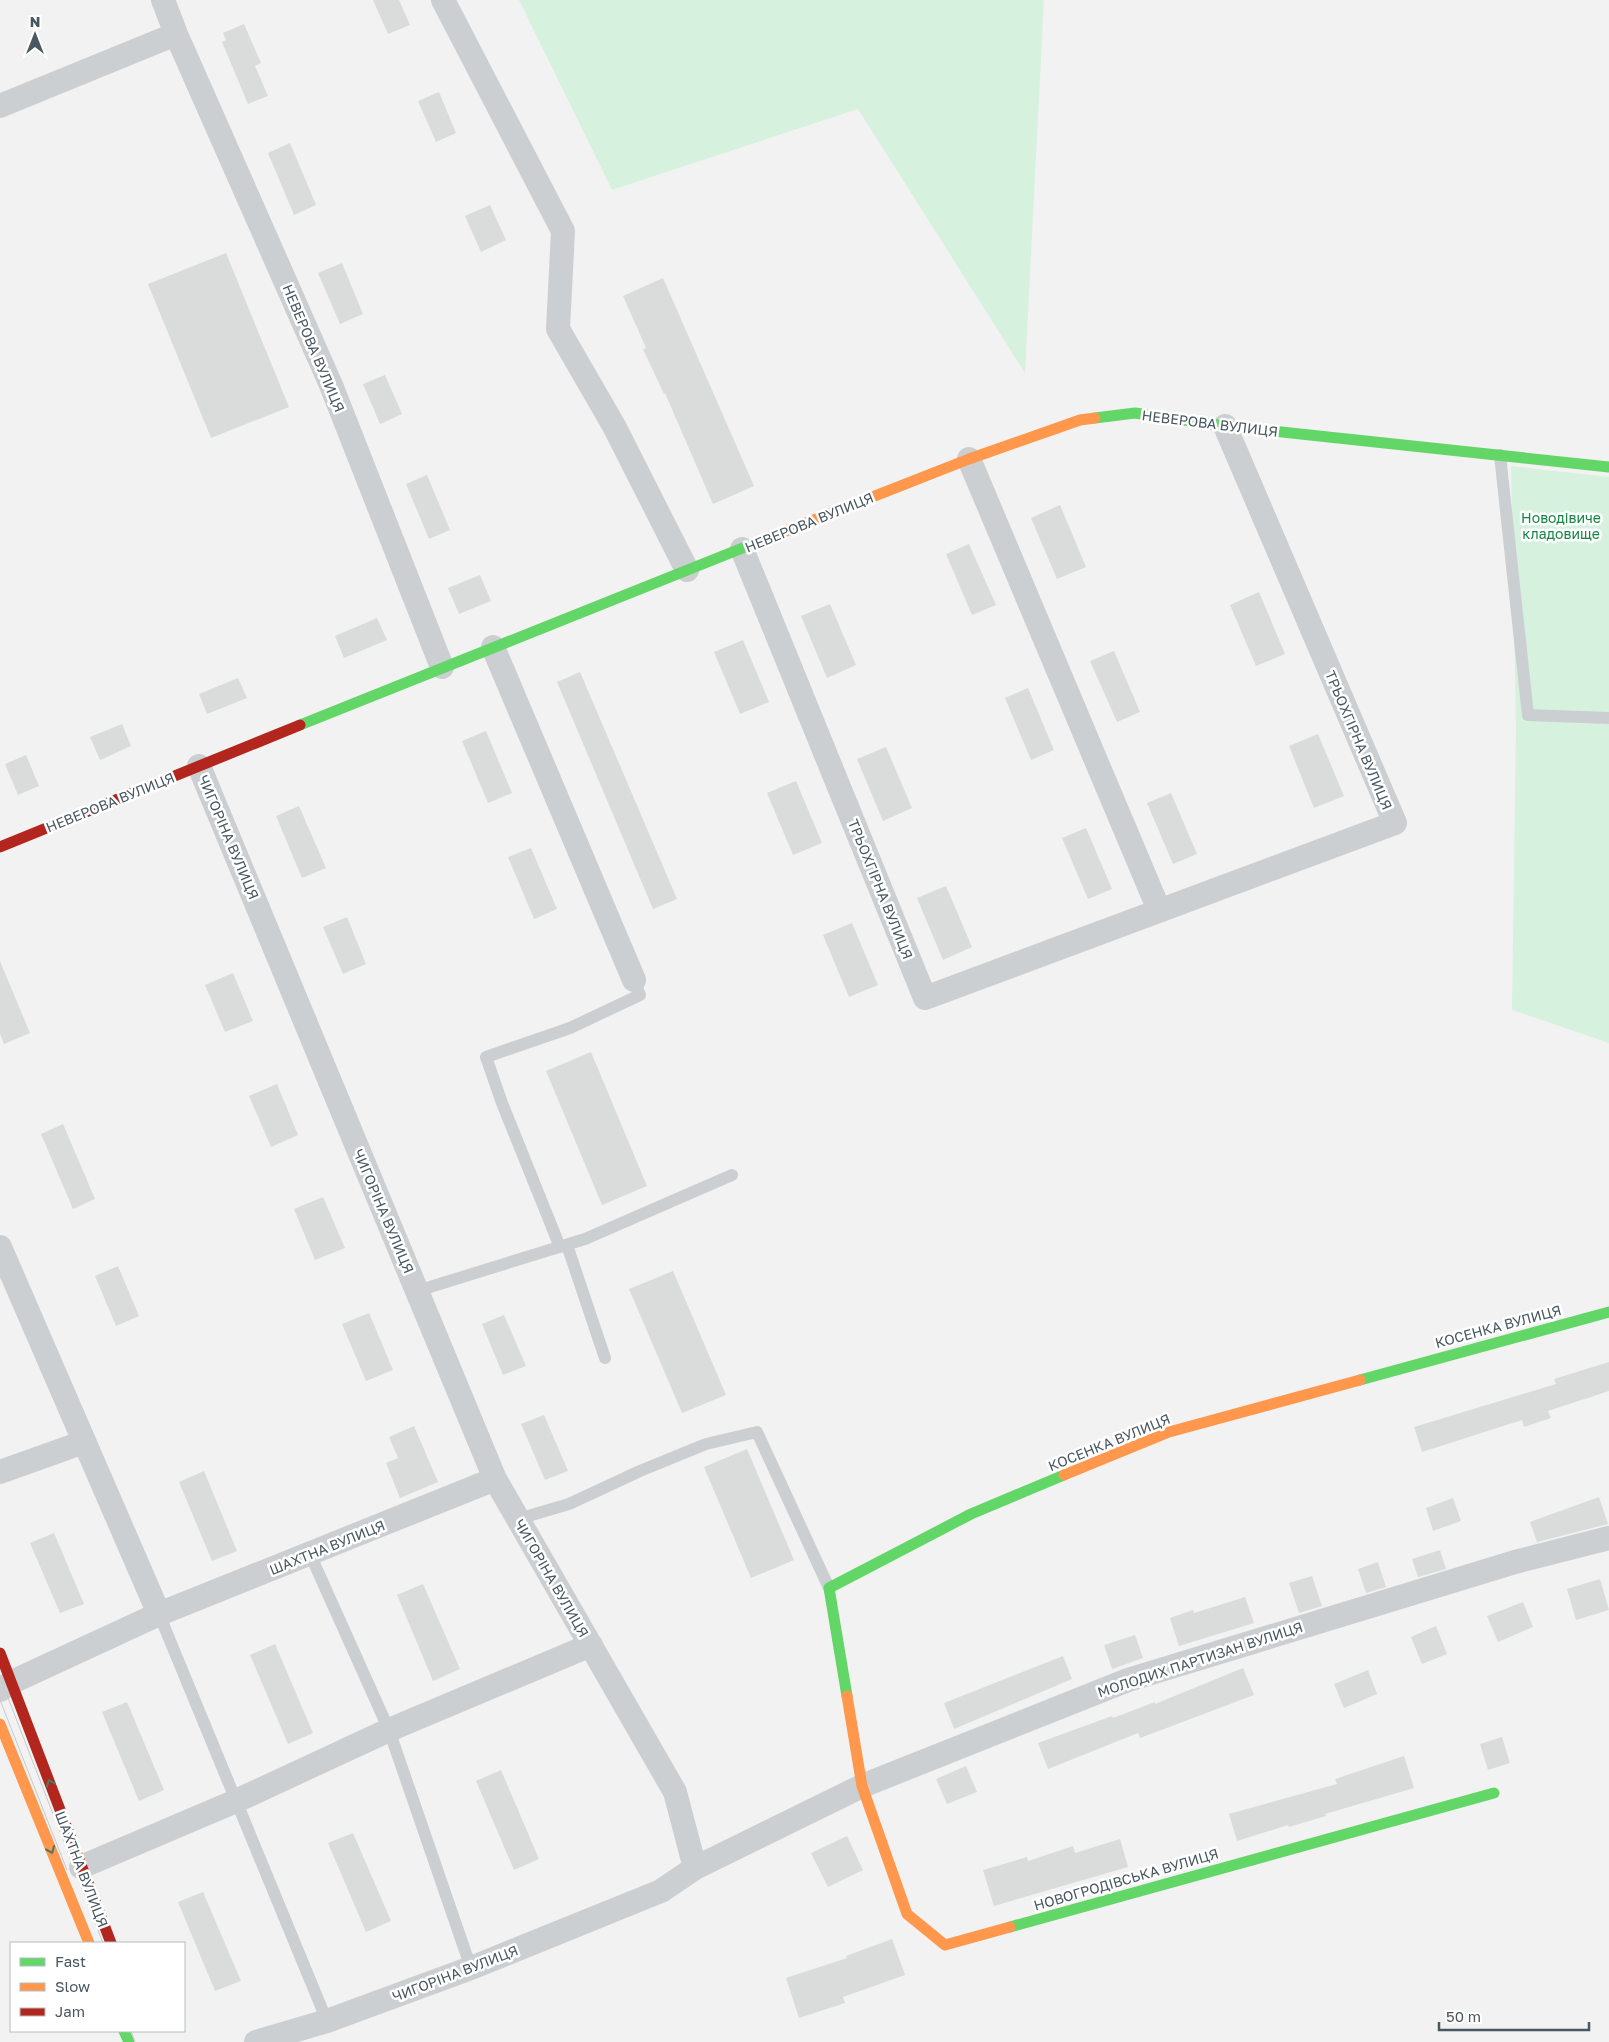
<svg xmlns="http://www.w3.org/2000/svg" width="1609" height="2042" viewBox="0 0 1609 2042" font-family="'Golos Text',sans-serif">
<rect width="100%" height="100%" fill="#f3f2f2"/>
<!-- green -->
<path fill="#d7f1df" d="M519 0H1044L1025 373 858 109 612 190Z
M1511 466 1609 477V1043L1512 1010 1516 727Z"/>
<!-- building -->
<path fill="#dadbdb" d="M373 0H399L410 25 388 34Z
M244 24 261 63 255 66 268 96 248 104 222 42 226 40 223 33Z
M439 92 456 133 436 142 418 101Z
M290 143 316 205 294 215 268 153Z
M490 205 506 240 481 252 465 216Z
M226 253 289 407 211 438 148 284Z
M342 263 363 314 340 324 318 273Z
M663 278 754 486 713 504 665 393 664 394 643 349 646 348 623 296Z
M385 375 402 414 380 424 363 384Z
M427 475 450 530 429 539 406 484Z
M1060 505 1086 567 1057 579 1031 518Z
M969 544 996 605 972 615 946 554Z
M480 575 491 601 459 614 448 588Z
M1259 592 1285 654 1256 666 1230 605Z
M830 604 856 665 827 678 801 616Z
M377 618 387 640 344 658 335 636Z
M743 640 769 702 740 714 714 652Z
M1114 651 1140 712 1117 722 1090 661Z
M580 672 677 899 653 909 557 682Z
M238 678 247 698 207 714 199 694Z
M1028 688 1054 750 1031 760 1005 698Z
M122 724 131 746 100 760 90 737Z
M486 731 512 793 488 803 462 741Z
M1318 734 1344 796 1314 808 1289 746Z
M886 747 912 808 883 821 857 759Z
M26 755 39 786 18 795 5 764Z
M796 781 822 843 793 855 767 793Z
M1171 793 1197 854 1173 864 1147 803Z
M299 806 326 868 302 878 276 816Z
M1086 828 1112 889 1088 899 1062 838Z
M531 848 557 909 534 919 508 857Z
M946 886 972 947 943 960 917 898Z
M347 917 366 964 343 974 323 927Z
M852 923 878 985 849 997 823 935Z
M0 961 30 1033 4 1044 0 1034Z
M233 973 253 1021 225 1032 205 985Z
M591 1052 647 1186 602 1205 546 1071Z
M277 1084 298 1135 271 1147 249 1096Z
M63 1124 95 1199 73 1209 41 1134Z
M323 1197 345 1248 315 1260 294 1209Z
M118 1266 139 1316 116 1326 95 1276Z
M673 1271 726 1395 682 1413 629 1289Z
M369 1313 393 1370 366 1381 342 1324Z
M504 1315 526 1366 503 1375 482 1324Z
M1609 1362V1391L1548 1411 1551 1418 1524 1427 1522 1420 1422 1452 1414 1427 1556 1384 1554 1379Z
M544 1415 568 1471 545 1480 521 1424Z
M414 1426 438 1482 400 1498 386 1463 398 1458 389 1437Z
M747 1449 794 1560 751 1578 704 1467Z
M204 1471 237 1551 212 1561 179 1482Z
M1599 1497 1608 1524 1537 1542 1530 1522Z
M1453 1498 1461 1521 1433 1531 1426 1508Z
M54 1533 84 1604 60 1613 30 1543Z
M1440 1550 1446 1569 1418 1577 1412 1559Z
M1378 1562 1386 1587 1366 1593 1358 1569Z
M1312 1576 1322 1606 1299 1613 1289 1583Z
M1600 1579 1609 1610 1576 1620 1567 1589Z
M423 1584 460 1669 433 1681 397 1595Z
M1245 1597 1254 1623 1179 1646 1170 1618 1193 1610 1194 1613Z
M1523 1602 1533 1627 1498 1642 1487 1616Z
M1436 1626 1447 1654 1422 1664 1411 1637Z
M1135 1635 1143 1658 1112 1669 1104 1645Z
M275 1644 313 1733 288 1744 250 1655Z
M1063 1656 1072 1679 954 1729 944 1703Z
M1243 1668 1254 1695 1140 1738 1138 1733 1048 1769 1038 1743 1112 1716 1113 1718 1155 1702V1704Z
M1368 1670 1377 1694 1344 1708 1334 1684Z
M127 1702 164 1790 139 1801 102 1712Z
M1502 1737 1510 1763 1488 1770 1480 1744Z
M1404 1756 1414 1788 1325 1814 1326 1816 1289 1827 1288 1825 1237 1841 1229 1814 1337 1784 1335 1779Z
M966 1766 977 1792 947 1804 936 1779Z
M501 1770 539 1859 514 1870 476 1781Z
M353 1833 391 1921 366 1932 328 1843Z
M847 1836 863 1870 828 1887 811 1853Z
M1120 1839 1128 1867 994 1906 983 1870 1027 1857 1028 1861 1073 1846 1075 1853Z
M203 1892 241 1981 215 1991 178 1902Z
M892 1939 905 1975 843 1997 845 2003 799 2018 786 1978 847 1958 846 1956Z"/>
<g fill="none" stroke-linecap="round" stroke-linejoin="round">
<!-- lane -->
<path stroke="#cccfd1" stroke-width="12" d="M1500 455 1528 715 1609 718
M567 1245 605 1358
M560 1247 502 1103 486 1057 570 1028 640 995 634 980
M417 1291 585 1239 732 1175
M518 1519 569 1504 640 1471 706 1444 757 1432 829 1588
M310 1554 389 1730 471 1968
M159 1614 327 2021"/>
<!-- street -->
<path stroke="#cccfd1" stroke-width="24" d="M163 0 176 34 331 385 442 667
M443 0 563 231 558 329 614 426 687 570
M0 106 176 34
M969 459 1159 910
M742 549 925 998 1395 823 1225 426
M493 647 634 980
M199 766 495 1479 675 1792 695 1868
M0 1247 159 1614
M0 1472 84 1442
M0 1690 12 1682 159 1614 495 1479
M81 1867 236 1801 389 1730 591 1645
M256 2042 327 2021 471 1968 661 1891 695 1868 862 1786 1128 1680 1515 1562 1609 1538"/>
<!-- fast -->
<path stroke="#63d668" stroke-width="11" d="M1095 418 1135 413 1225 426 1609 467
M300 725 755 543
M1360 1380 1609 1312
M847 1696 829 1588 971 1514 1064 1475
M1010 1927 1494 1793
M124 2031 129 2042"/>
<!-- slow -->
<path stroke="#ff974d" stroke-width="11" d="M755 543 969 459 1080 420 1095 418
M1064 1475 1169 1432 1360 1380
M847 1696 862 1786 907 1914 945 1945 1010 1927
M0 1724 89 1943"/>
<!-- jam -->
<path stroke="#b3261e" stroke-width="11" d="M0 847 300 725
M0 1653 111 1943"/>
<!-- tram -->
<path stroke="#c7c9cb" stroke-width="1" d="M0 1677 103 1943
M0 1700 67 1870
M131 2031 135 2042"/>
</g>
<!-- one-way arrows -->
<defs><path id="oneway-chevron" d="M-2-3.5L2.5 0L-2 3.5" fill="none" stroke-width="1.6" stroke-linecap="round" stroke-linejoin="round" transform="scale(1.25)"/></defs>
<g stroke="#4f7762">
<use href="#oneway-chevron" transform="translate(50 1783) rotate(-111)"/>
<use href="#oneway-chevron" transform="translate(51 1850) rotate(68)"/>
</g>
<g text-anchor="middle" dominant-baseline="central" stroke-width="5" stroke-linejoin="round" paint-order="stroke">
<!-- street labels -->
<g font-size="14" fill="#485760" stroke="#fff">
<text transform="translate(314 348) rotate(67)">НЕВЕРОВА ВУЛИЦЯ</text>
<text transform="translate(1210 423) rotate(7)">НЕВЕРОВА ВУЛИЦЯ</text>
<text transform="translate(809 522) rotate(-22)">НЕВЕРОВА ВУЛИЦЯ</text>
<text transform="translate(1359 740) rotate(67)">ТРЬОХГІРНА ВУЛИЦЯ</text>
<text transform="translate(110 802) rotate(-22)">НЕВЕРОВА ВУЛИЦЯ</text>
<text transform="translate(229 837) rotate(67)">ЧИГОРІНА ВУЛИЦЯ</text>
<text transform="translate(881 889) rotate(68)">ТРЬОХГІРНА ВУЛИЦЯ</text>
<text transform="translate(384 1211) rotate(67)">ЧИГОРІНА ВУЛИЦЯ</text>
<text transform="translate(1498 1326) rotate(-15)">КОСЕНКА ВУЛИЦЯ</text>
<text transform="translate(1109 1442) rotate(-22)">КОСЕНКА ВУЛИЦЯ</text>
<text transform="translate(327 1547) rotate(-22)">ШАХТНА ВУЛИЦЯ</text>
<text transform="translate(552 1578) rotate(60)">ЧИГОРІНА ВУЛИЦЯ</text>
<text transform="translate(1200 1659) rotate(-18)">МОЛОДИХ ПАРТИЗАН ВУЛИЦЯ</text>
<text transform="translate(82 1869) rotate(69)">ШАХТНА ВУЛИЦЯ</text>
<text transform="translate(1126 1879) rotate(-16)">НОВОГРОДІВСЬКА ВУЛИЦЯ</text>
<text transform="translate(455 1973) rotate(-21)">ЧИГОРІНА ВУЛИЦЯ</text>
</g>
<!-- park labels -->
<g font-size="14" fill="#158543" stroke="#fff">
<text x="1561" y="517">Новодівиче<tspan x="1561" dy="16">кладовище</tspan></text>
</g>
</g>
<!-- legend -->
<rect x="10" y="1942" width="175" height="90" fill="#ffffff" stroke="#b6bcbf"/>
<rect x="20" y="1958" width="25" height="8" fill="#63d668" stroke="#b6bcbf"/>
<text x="55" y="1967" font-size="15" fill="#485760">Fast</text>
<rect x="20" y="1983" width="25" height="8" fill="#ff974d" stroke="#b6bcbf"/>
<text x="55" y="1992" font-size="15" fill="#485760">Slow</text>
<rect x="20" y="2008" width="25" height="8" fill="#b3261e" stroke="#b6bcbf"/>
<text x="55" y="2017" font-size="15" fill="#485760">Jam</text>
<!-- north arrow -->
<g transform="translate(35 35)" stroke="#ffffff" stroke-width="4" paint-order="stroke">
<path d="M0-4L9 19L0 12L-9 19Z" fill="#485760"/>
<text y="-8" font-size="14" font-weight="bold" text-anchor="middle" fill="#485760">N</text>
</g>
<!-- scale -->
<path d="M1439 2022v8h150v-8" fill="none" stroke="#485760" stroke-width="2.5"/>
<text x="1446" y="2022" font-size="15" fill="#485760" stroke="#ffffff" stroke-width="4" paint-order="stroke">50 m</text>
</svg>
